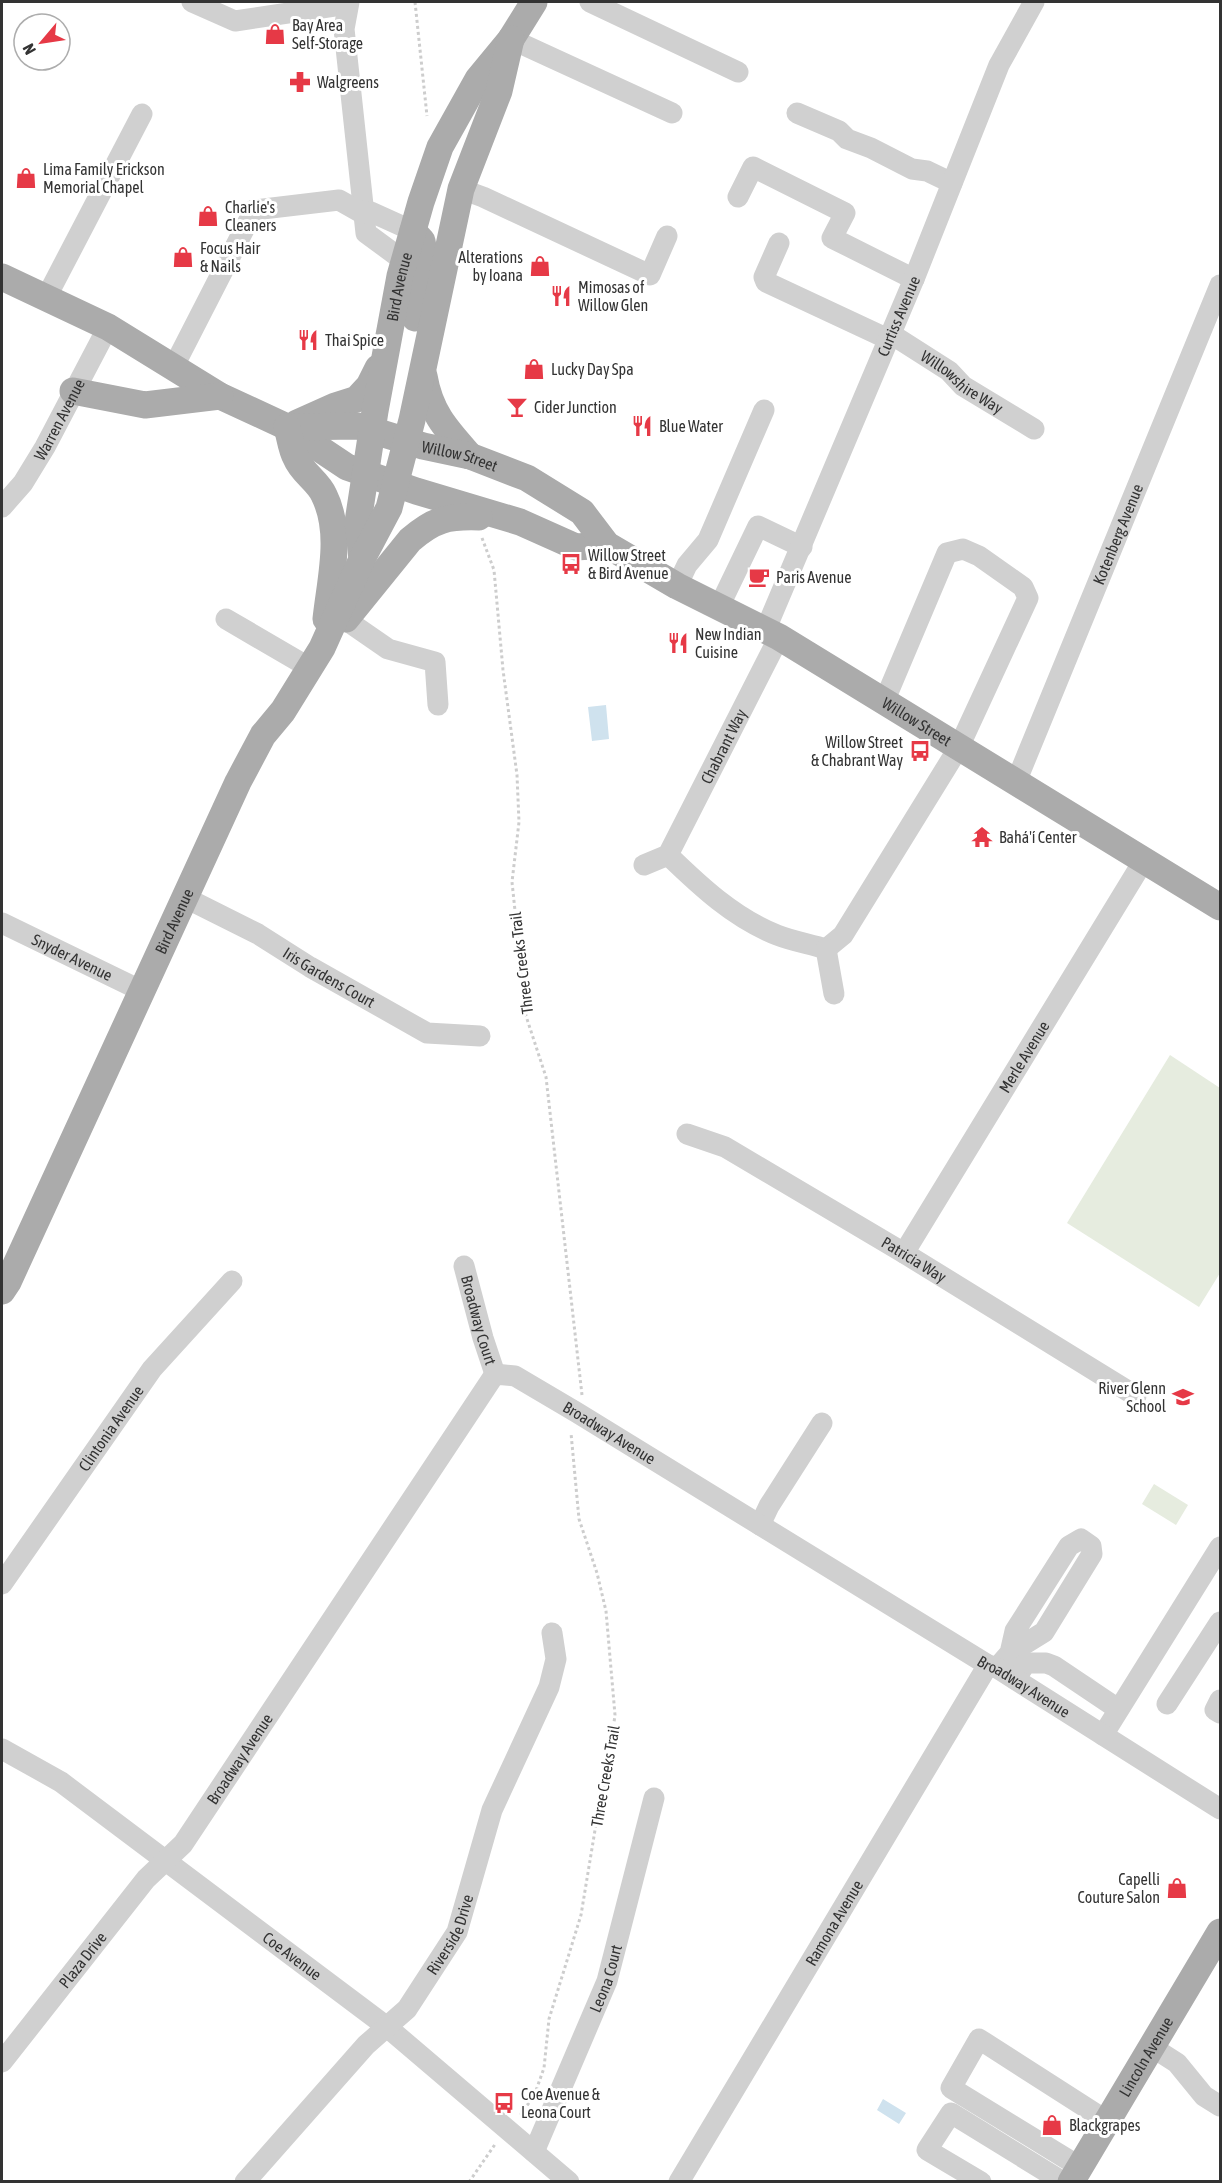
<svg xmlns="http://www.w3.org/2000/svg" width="1222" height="2183" viewBox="0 0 1222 2183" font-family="'Asap Condensed',sans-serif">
<rect width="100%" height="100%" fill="#fff"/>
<!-- green -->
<path fill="#e6ecdf" d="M1170 1055 1220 1088V1273L1199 1307 1067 1223Z
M1154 1484 1188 1505 1176 1525 1142 1504Z"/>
<!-- water -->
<path fill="#cfe2ee" d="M606 705 609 739 592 741 588 707Z
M883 2099 906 2113 899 2124 877 2110Z"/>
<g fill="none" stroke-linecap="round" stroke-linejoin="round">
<!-- path -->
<path stroke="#cdcdcd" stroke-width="3" stroke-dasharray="3 3" stroke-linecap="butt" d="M415 2 427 116
M482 538 494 570 503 670 517 775 519 822 512 882 526 1016 546 1077 582 1395
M520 2115 534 2096 544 2068 549 2019 581 1915 598 1812 609 1760 615 1715 606 1611 597 1573 579 1519 571 1433
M469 2182 496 2143"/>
<!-- minor -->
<g stroke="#d0d0d0" stroke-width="21">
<path d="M192 2 235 21 348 4"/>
<path d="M349 2 344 29 366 233 404 261"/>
<path d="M590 2 738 72"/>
<path d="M511 39 672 113"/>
<path d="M797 113 839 131 847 139 871 148 912 169 927 171 952 183"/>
<path d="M461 189 483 197 650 275 667 236"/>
<path d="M738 197 753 167 845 213 832 238 914 279"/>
<path d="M779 243 764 277 766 282 888 339"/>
<path d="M46 298 142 114"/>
<path id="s1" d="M891 334 949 371 963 386 1034 429"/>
<path d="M173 368 254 210 339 200 362 213 371 212 413 231"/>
<path id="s2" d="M2 507 23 483 45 447 108 327"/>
<path d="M677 586 687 565 708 540 764 410"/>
<path d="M719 607 758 526 802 547"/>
<path d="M333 611 388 649 435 662 438 705"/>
<path d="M226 619 310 668"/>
<path id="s3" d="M765 631 914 279 999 65 1034 2"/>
<path id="s4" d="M1016 782 1220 285"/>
<path d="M668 855C700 886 734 918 777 935 792 941 810 944 826 949"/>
<path id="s5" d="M644 865 668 855 779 637"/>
<path id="s6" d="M184 897 258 934 310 967 427 1033 480 1036"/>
<path id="s7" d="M2 923 142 991"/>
<path d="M826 949 843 935 959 747 1028 598 1023 587 979 556 963 549 947 553 884 702"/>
<path d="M826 949 834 994"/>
<path id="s8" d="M687 1134 725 1147 904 1253 1136 1396"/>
<path id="s9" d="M904 1253 1144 860"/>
<path id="s10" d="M464 1266 483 1338 495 1374"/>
<path d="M760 1525 769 1506 822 1423"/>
<path id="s11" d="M2 1584 152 1369 232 1281"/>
<path d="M997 1668 1010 1653 1044 1632 1092 1554 1091 1546 1081 1539 1069 1546 1015 1631 1010 1653"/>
<path d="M1015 1679 1026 1663H1046L1054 1666 1118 1709"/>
<path d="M1220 1700 1215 1710 1220 1713"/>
<path d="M1167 1704 1220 1622"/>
<path d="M1103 1735 1220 1547"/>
<path id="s12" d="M2 1749 61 1782 387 2027 569 2182"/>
<path d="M1152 2047 1177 2063 1204 2096 1220 2106"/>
<path id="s13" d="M2 2062 146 1879 183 1844 495 1374 515 1376 576 1412 988 1665 997 1668 1220 1809"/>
<path id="s14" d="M534 2152 607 1981 654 1798"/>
<path d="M1080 2167 951 2088 979 2039 1107 2121"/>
<path id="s15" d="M245 2182 366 2045 407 2009 457 1932 492 1810 549 1687 556 1659 552 1633"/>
<path id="s16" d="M679 2182 988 1665"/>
<path d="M981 2182 927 2150 951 2113 1063 2182"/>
</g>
<!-- major -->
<g stroke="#ababab" stroke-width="27">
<path d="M413 231 422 241 425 258 415 318"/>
<path d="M2 277 108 327 220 396 287 427 347 467 416 491 520 522 576 547 607 545"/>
<path d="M424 376C430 412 446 429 470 456"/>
<path d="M73 391 145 405 220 396"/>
<path d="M297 423 335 406 357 399 369 386 378 368"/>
<path id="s17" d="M287 427 358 426 423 446 470 456 527 478 582 512 607 545 677 586 779 637 1220 907"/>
<path d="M287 427C290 437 291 449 296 458 302 473 318 481 324 495 343 533 330 580 326 619"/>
<path id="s18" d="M362 559 358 522 375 411 400 276 421 202 440 147 478 79 511 39 534 2"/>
<path d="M346 619 410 540C434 519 448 516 479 517"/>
<path id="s19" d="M2 1291 8 1282 238 782 263 735 283 711 322 648 362 559 389 508 412 420 461 189 499 91 511 39"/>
<path id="s20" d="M1071 2182 1220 1932"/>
</g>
</g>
<!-- icons -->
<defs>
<symbol id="shop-bare" viewBox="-9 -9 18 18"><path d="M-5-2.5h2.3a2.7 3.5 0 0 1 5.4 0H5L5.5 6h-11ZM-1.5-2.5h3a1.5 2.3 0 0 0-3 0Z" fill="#e63946" stroke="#fff" stroke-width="2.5" paint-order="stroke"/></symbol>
<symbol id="pharmacy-bare" viewBox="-9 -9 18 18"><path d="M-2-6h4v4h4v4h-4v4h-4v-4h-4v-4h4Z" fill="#e63946" stroke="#fff" stroke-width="2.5" paint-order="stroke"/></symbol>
<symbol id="restaurant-bare" viewBox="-9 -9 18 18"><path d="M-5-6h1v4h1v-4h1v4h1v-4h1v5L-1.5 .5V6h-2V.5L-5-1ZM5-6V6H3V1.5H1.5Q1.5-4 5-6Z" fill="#e63946" stroke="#fff" stroke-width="2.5" paint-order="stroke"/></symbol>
<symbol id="bar-bare" viewBox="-9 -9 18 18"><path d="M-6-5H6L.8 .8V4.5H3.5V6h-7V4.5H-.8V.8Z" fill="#e63946" stroke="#fff" stroke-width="2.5" paint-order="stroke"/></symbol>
<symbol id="bus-bare" viewBox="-9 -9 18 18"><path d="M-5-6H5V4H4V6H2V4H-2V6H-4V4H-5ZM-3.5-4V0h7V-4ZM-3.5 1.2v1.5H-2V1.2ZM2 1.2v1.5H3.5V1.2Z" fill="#e63946" stroke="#fff" stroke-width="2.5" paint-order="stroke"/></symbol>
<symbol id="cafe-bare" viewBox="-9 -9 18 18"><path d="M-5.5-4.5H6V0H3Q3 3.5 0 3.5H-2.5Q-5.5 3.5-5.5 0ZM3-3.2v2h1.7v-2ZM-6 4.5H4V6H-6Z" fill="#e63946" stroke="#fff" stroke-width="2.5" paint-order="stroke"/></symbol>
<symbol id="temple-bare" viewBox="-9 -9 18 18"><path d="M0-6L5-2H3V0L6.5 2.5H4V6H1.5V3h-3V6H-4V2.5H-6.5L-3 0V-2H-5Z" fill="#e63946" stroke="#fff" stroke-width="2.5" paint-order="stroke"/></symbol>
<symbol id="school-bare" viewBox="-9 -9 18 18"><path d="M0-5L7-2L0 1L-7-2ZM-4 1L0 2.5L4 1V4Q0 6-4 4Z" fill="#e63946" stroke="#fff" stroke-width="2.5" paint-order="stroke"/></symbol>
</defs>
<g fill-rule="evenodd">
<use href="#shop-bare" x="260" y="19" width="30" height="30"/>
<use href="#pharmacy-bare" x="285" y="67" width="30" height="30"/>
<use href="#shop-bare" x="11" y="163" width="30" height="30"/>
<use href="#shop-bare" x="193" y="201" width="30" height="30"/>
<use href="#shop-bare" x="168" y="242" width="30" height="30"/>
<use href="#shop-bare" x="525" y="251" width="30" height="30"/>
<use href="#restaurant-bare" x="546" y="281" width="30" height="30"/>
<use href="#restaurant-bare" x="293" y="325" width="30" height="30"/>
<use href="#shop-bare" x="519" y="354" width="30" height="30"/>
<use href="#bar-bare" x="502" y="392" width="30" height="30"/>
<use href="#restaurant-bare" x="627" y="411" width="30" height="30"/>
<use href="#bus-bare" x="556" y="549" width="30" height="30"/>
<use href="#cafe-bare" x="744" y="562" width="30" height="30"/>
<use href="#restaurant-bare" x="663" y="628" width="30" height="30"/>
<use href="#bus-bare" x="905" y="736" width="30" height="30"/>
<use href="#temple-bare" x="967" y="822" width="30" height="30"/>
<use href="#school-bare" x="1168" y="1382" width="30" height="30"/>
<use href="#shop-bare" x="1162" y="1873" width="30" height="30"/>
<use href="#bus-bare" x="489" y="2088" width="30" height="30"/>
<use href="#shop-bare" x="1037" y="2110" width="30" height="30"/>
</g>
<g text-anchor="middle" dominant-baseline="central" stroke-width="6" stroke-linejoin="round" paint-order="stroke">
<!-- poi labels -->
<g font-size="16" fill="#333" stroke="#fff" text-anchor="start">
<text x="292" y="25">Bay Area<tspan x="292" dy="18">Self-Storage</tspan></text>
<text x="317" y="82">Walgreens</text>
<text x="43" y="169">Lima Family Erickson<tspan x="43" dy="18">Memorial Chapel</tspan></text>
<text x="225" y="207">Charlie's<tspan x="225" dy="18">Cleaners</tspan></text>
<text x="200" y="248">Focus Hair<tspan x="200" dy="18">&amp; Nails</tspan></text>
<text x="523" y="257" text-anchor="end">Alterations<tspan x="523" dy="18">by Ioana</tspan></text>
<text x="578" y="287">Mimosas of<tspan x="578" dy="18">Willow Glen</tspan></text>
<text x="325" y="340">Thai Spice</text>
<text x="551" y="369">Lucky Day Spa</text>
<text x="534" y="407">Cider Junction</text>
<text x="659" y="426">Blue Water</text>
<text x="588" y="555">Willow Street<tspan x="588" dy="18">&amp; Bird Avenue</tspan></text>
<text x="776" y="577">Paris Avenue</text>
<text x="695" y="634">New Indian<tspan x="695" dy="18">Cuisine</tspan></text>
<text x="903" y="742" text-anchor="end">Willow Street<tspan x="903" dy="18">&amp; Chabrant Way</tspan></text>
<text x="999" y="837">Bahá'í Center</text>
<text x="1166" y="1388" text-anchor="end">River Glenn<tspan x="1166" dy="18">School</tspan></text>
<text x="1160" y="1879" text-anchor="end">Capelli<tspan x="1160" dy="18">Couture Salon</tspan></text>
<text x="521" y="2094">Coe Avenue &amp;<tspan x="521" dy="18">Leona Court</tspan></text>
<text x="1069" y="2125">Blackgrapes</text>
</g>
<!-- street labels -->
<g font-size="16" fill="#333" stroke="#fff">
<text stroke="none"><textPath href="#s18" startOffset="276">Bird Avenue</textPath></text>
<text stroke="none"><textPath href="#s3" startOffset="342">Curtiss Avenue</textPath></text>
<text stroke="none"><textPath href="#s1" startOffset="86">Willowshire Way</textPath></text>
<text stroke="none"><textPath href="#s2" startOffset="105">Warren Avenue</textPath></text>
<text stroke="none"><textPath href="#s17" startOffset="177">Willow Street</textPath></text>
<text stroke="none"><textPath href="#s4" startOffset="268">Kotenberg Avenue</textPath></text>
<text stroke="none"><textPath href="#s17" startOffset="711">Willow Street</textPath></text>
<text stroke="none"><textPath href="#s5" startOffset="148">Chabrant Way</textPath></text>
<text stroke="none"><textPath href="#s19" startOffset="408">Bird Avenue</textPath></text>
<text stroke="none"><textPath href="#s7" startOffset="78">Snyder Avenue</textPath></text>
<text transform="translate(521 963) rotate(-97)">Three Creeks Trail</text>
<text stroke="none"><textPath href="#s6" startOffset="166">Iris Gardens Court</textPath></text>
<text stroke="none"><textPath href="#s9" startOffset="230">Merle Avenue</textPath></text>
<text stroke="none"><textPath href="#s8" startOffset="260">Patricia Way</textPath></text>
<text stroke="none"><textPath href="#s10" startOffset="56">Broadway Court</textPath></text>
<text stroke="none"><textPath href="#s11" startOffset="190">Clintonia Avenue</textPath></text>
<text stroke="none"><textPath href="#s13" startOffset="978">Broadway Avenue</textPath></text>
<text stroke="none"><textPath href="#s13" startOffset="1464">Broadway Avenue</textPath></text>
<text stroke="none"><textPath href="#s13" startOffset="386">Broadway Avenue</textPath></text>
<text transform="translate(605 1776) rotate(-80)">Three Creeks Trail</text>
<text stroke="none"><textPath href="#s16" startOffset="302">Ramona Avenue</textPath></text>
<text stroke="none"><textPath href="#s15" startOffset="324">Riverside Drive</textPath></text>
<text stroke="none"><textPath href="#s12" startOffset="357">Coe Avenue</textPath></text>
<text stroke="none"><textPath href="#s13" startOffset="130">Plaza Drive</textPath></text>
<text stroke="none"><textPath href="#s14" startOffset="188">Leona Court</textPath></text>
<text stroke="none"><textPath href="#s20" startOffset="146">Lincoln Avenue</textPath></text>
</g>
</g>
<!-- border -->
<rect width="1222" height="2183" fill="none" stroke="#333333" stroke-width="6"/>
<!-- north arrow -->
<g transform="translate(42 42) rotate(241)"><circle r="28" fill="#ffffff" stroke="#adadad" stroke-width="1.5"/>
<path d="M0-4.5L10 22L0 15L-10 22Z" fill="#e63946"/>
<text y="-9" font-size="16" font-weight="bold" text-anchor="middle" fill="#333333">N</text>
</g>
</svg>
